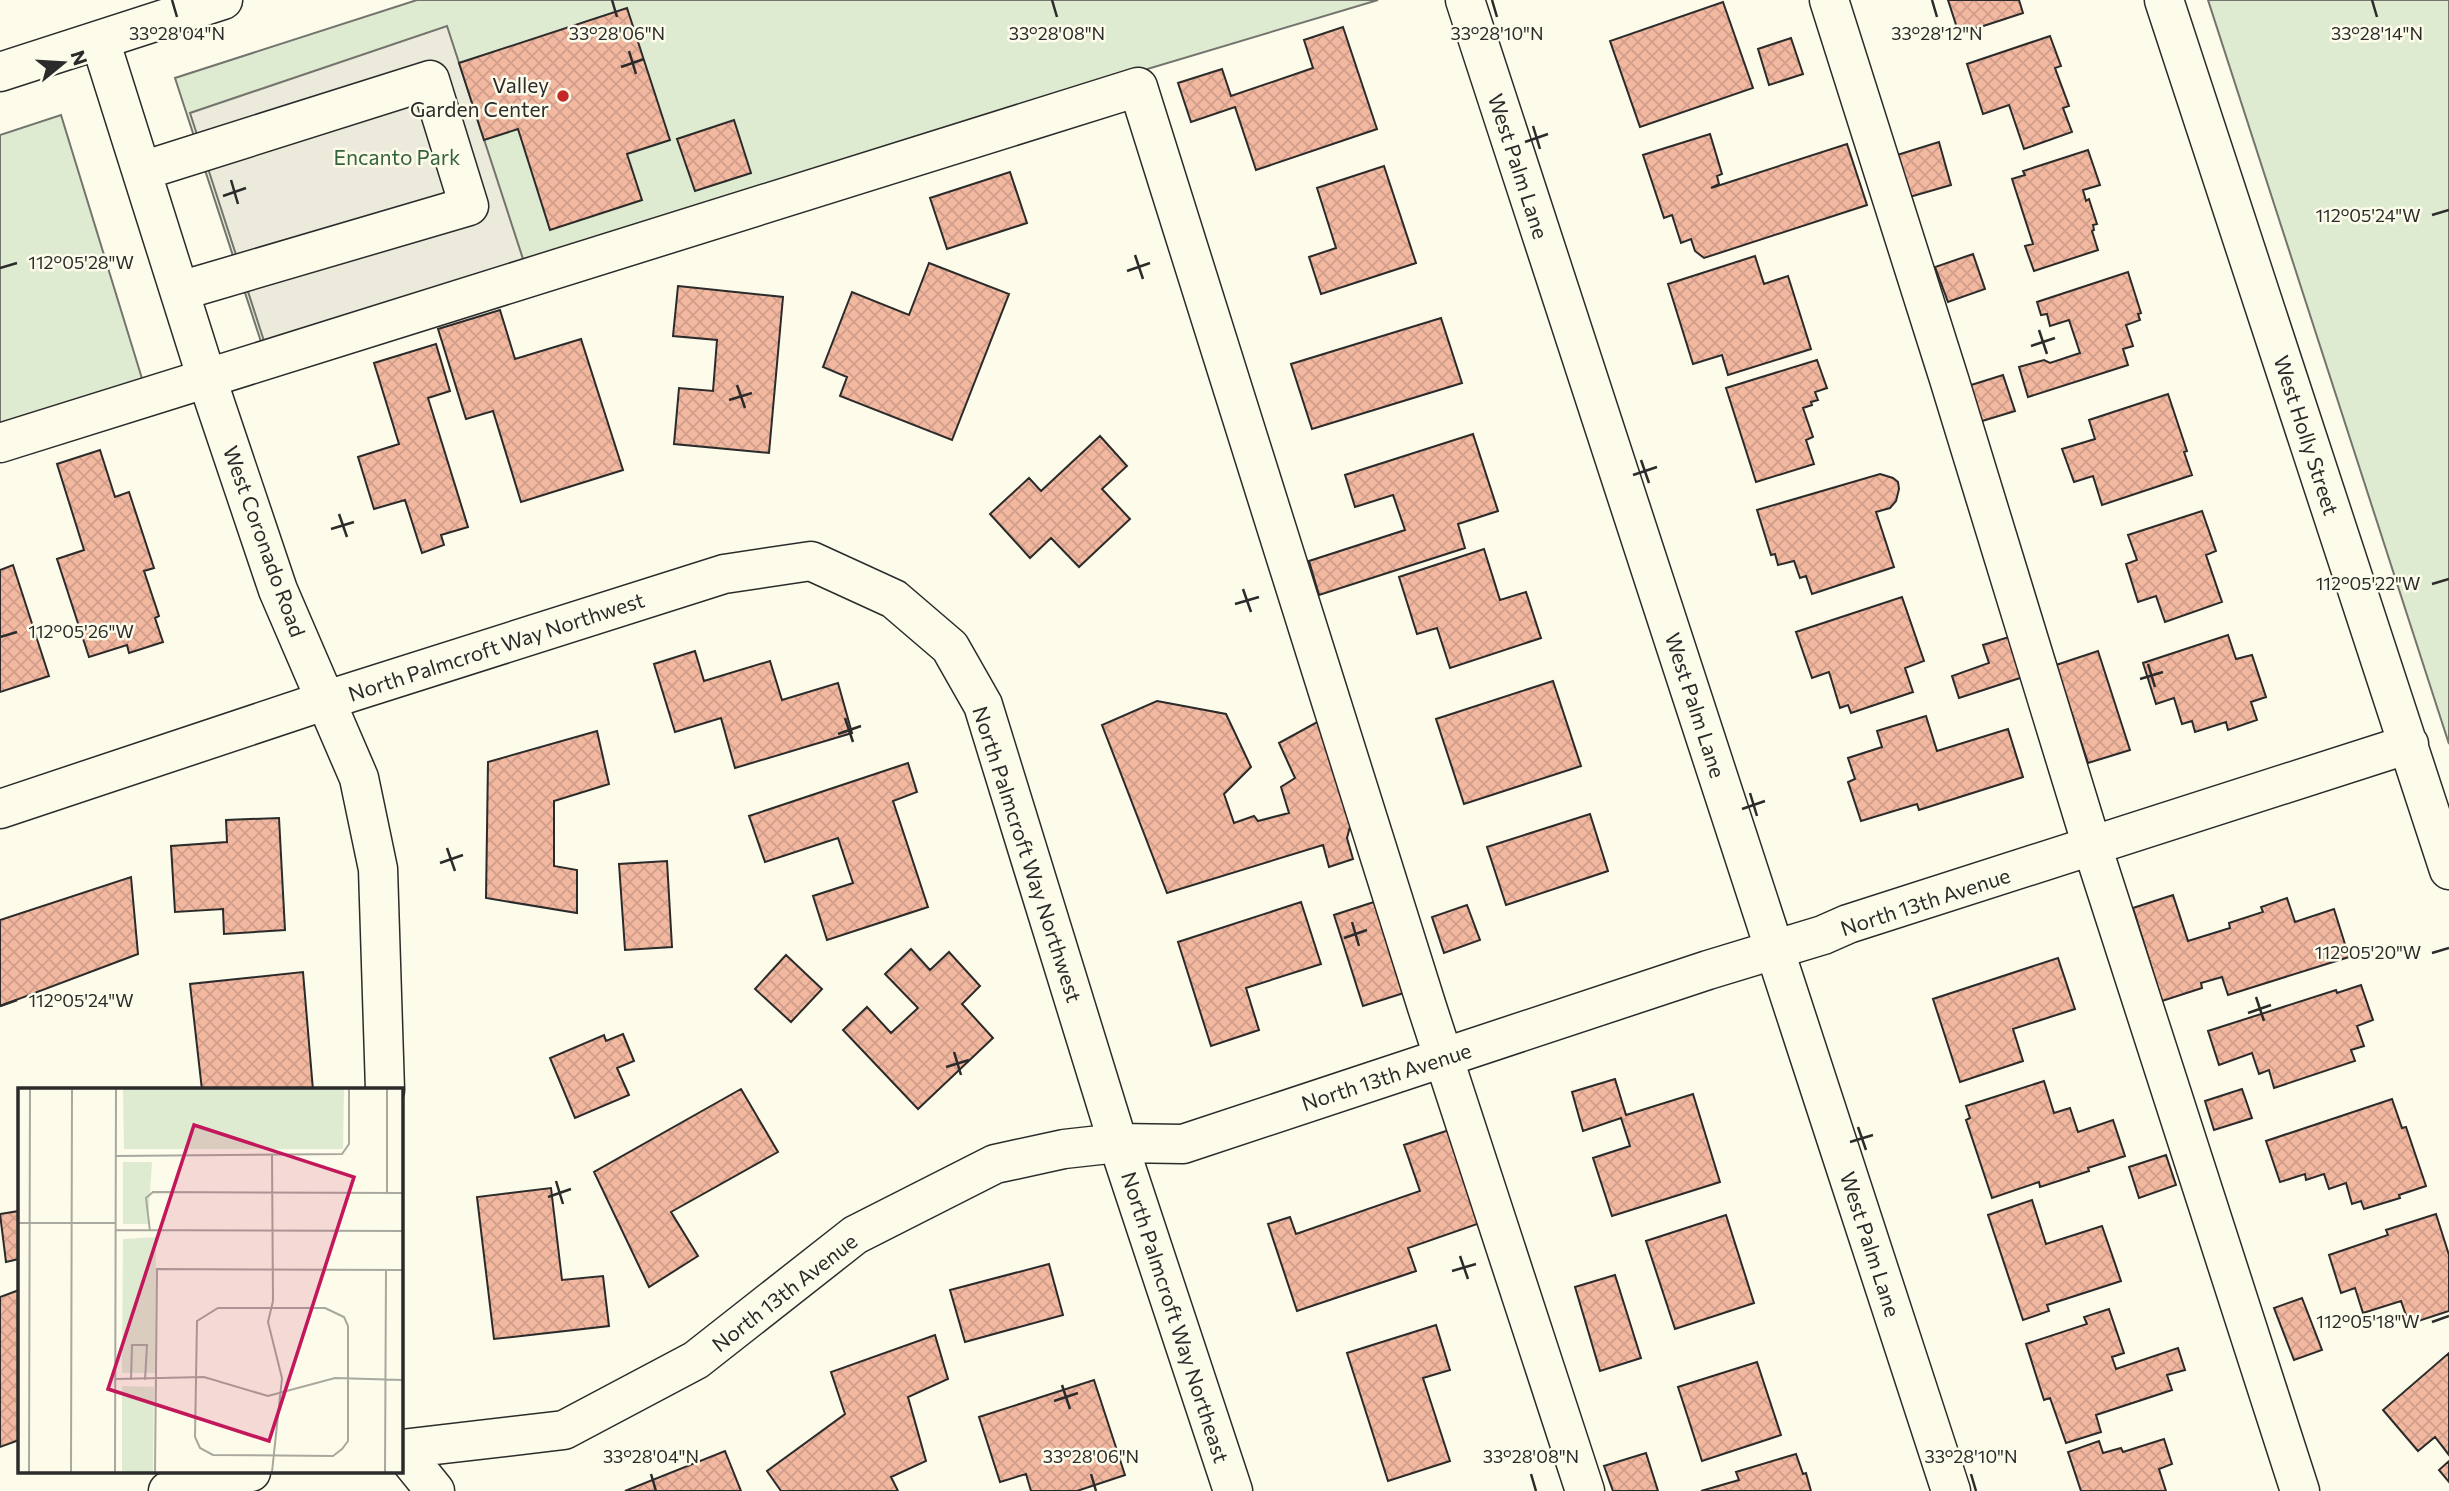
<svg xmlns="http://www.w3.org/2000/svg" width="2449" height="1491" viewBox="0 0 2449 1491" font-family="Commissioner,sans-serif">
<defs>
<pattern id="building-cross-hatch" width="8" height="8" patternUnits="userSpaceOnUse" patternTransform="scale(1.75)"><rect width="8" height="8" fill="#f2b8a0"/><path d="M0 0l8 8M0 8l8-8" fill="none" stroke="#d09e8a"/></pattern>
</defs>
<rect width="100%" height="100%" fill="#fdfbea"/>
<!-- park -->
<path fill="#deebd1" stroke="#74746e" stroke-width="2" d="M417 0H1378L1114 79 263 348 175 78Z
M2208 0H2449V744Z
M61 115 144 385 0 428V135Z"/>
<!-- parking -->
<path fill="#eceadb" stroke="#74746e" stroke-width="2" d="M447 26 524 262 265 344 190 113Z"/>
<!-- building -->
<path fill="url(#building-cross-hatch)" stroke="#2b2b2b" stroke-width="2" d="M1948 0H2019L2023 13 1959 34Z
M1723 2 1753 88 1640 127 1610 41Z
M627 8 670 140 627 154 642 200 550 230 518 129 484 140 459 63Z
M1343 27 1377 129 1256 170 1235 107 1191 122 1178 83 1222 69 1231 96 1313 68 1304 40Z
M2050 36 2061 66 2055 68 2069 106 2063 108 2072 132 2024 149 2009 105 1983 114 1967 64Z
M1791 38 1803 74 1769 85 1758 49Z
M734 120 751 173 695 191 677 139Z
M1710 134 1722 174 1717 176 1719 184 1711 188 1847 144 1867 205 1704 258 1695 251 1691 239 1681 243 1672 215 1664 218 1643 155Z
M1939 142 1951 185 1906 198 1894 156Z
M2088 150 2100 185 2083 190 2086 201 2089 199 2097 224 2093 225 2094 230 2092 231 2098 250 2034 271 2025 246 2033 244 2012 179 2025 175 2023 171Z
M1384 166 1416 263 1321 294 1309 257 1336 248 1317 188Z
M1010 172 1027 223 947 249 930 198Z
M1973 254 1985 289 1948 302 1935 267Z
M1755 256 1764 284 1788 276 1811 349 1728 375 1722 355 1693 364 1668 284Z
M929 263 1009 294 952 440 840 396 847 377 823 367 852 292 909 315Z
M2128 272 2141 313 2138 314 2140 320 2126 325 2133 346 2123 349 2128 365 2028 397 2019 367 2044 360 2050 363 2080 353 2069 320 2050 326 2047 314 2041 315 2037 302Z
M678 286 783 297 769 453 674 444 679 388 713 391 717 340 673 336Z
M500 310 515 359 581 339 623 470 521 502 493 411 466 419 438 329Z
M1441 318 1462 383 1312 429 1291 364Z
M436 344 450 391 428 398 468 527 441 535 444 545 422 553 405 500 374 509 358 457 399 444 374 363Z
M1817 360 1827 388 1815 392 1818 400 1811 402 1812 405 1803 408 1813 437 1806 440 1814 464 1756 482 1726 388Z
M2003 375 2015 411 1979 422 1968 386Z
M2168 394 2187 451 2184 452 2192 475 2102 505 2093 476 2074 482 2062 449 2095 439 2089 420Z
M1473 434 1498 511 1458 524 1465 548 1319 595 1309 561 1405 530 1393 495 1355 507 1345 475Z
M1100 436 1127 466 1102 489 1130 519 1079 567 1051 538 1030 558 990 514 1029 478 1041 491Z
M100 450 115 497 129 492 154 568 144 571 159 616 155 618 163 642 129 653 127 645 89 657 57 559 84 550 57 464Z
M1880 474 1893 478 1898 482 1899 489 1896 501 1890 508 1876 512 1894 567 1812 594 1806 576 1800 578 1794 561 1778 565 1775 554 1771 555 1757 510Z
M2202 511 2216 551 2206 555 2222 602 2165 622 2156 596 2138 602 2126 564 2137 560 2128 535Z
M1484 549 1500 600 1526 592 1541 638 1450 668 1437 628 1417 634 1399 577Z
M13 565 49 676 0 692V570Z
M1902 597 1924 661 1905 668 1913 692 1851 713 1848 705 1840 708 1829 672 1812 678 1796 632Z
M2228 635 2236 659 2252 655 2266 697 2251 702 2257 720 2228 730 2226 722 2195 732 2192 721 2182 724 2174 698 2156 704 2143 663Z
M2009 637 2023 677 1959 698 1952 676 1989 663 1983 645Z
M695 651 704 681 770 661 782 700 838 683 852 733 735 768 721 718 675 732 654 664Z
M2098 651 2130 750 2088 763 2056 665Z
M1553 681 1581 766 1464 804 1436 719Z
M1157 701 1226 714 1251 767 1224 794 1234 823 1254 816 1258 821 1289 813 1281 787 1295 778 1279 743 1321 720 1352 819 1347 838 1353 859 1329 867 1323 845 1167 893 1102 725Z
M1926 716 1937 751 2008 729 2023 777 1919 810 1917 804 1861 821 1848 782 1855 779 1848 758 1882 747 1877 731Z
M597 731 609 784 554 801V866L577 870V913L486 898 488 762Z
M908 763 917 792 893 801 928 907 827 940 813 896 853 883 838 838 765 862 749 816Z
M1590 814 1608 871 1506 905 1487 847Z
M279 818 285 930 224 934 223 909 175 912 171 846 227 842 226 820Z
M667 861 672 947 625 950 619 864Z
M131 877 138 954 0 1006V920Z
M2173 895 2188 941 2230 928 2229 923 2263 912 2261 907 2287 898 2295 922 2334 909 2349 957 2228 995 2222 977 2201 983 2202 988 2162 1001 2133 908Z
M1380 900 1410 991 1363 1006 1334 915Z
M1301 902 1321 964 1246 988 1259 1030 1211 1046 1178 942Z
M1467 905 1480 940 1444 953 1432 917Z
M911 949 930 970 949 952 980 986 962 1004 993 1038 918 1109 843 1030 867 1007 891 1033 918 1008 885 974Z
M786 955 822 989 791 1022 755 989Z
M2058 958 2075 1009 2013 1029 2023 1061 1960 1082 1933 999Z
M303 972 313 1090H202L190 984Z
M2361 985 2373 1020 2357 1026 2364 1046 2351 1050 2355 1061 2274 1088 2269 1070 2259 1074 2252 1053 2219 1065 2208 1031 2336 990 2337 993Z
M623 1034 634 1061 617 1068 629 1095 575 1118 550 1058 604 1035 606 1041Z
M1615 1079 1626 1115 1693 1094 1720 1182 1612 1216 1593 1158 1630 1146 1621 1118 1583 1131 1572 1092Z
M2044 1081 2054 1113 2070 1108 2078 1132 2113 1120 2125 1156 2088 1168 2089 1171 2040 1187 2039 1182 1992 1198 1966 1120 1970 1118 1966 1106Z
M741 1089 778 1152 671 1212 698 1256 649 1287 594 1172Z
M2242 1089 2252 1118 2214 1130 2205 1101Z
M2392 1099 2402 1128 2406 1127 2426 1186 2399 1195 2400 1198 2364 1209 2361 1201 2352 1204 2346 1183 2329 1189 2324 1174 2306 1180 2305 1174 2280 1182 2266 1141Z
M1455 1128 1486 1221 1408 1248 1416 1271 1297 1311 1268 1224 1290 1217 1296 1234 1420 1191 1404 1145Z
M2166 1155 2176 1185 2139 1198 2129 1167Z
M551 1188 562 1280 603 1276 609 1326 494 1339 477 1197Z
M2032 1200 2046 1244 2102 1226 2121 1281 2047 1305 2049 1311 2023 1320 1988 1215Z
M19 1211V1259L6 1262 0 1214Z
M2436 1214 2449 1255V1311L2409 1324 2401 1301 2363 1313 2355 1288 2341 1293 2329 1255 2388 1235 2386 1230Z
M1726 1215 1754 1303 1675 1329 1646 1241Z
M1049 1264 1063 1315 965 1342 950 1290Z
M1615 1275 1641 1358 1600 1371 1575 1287Z
M19 1290V1440L0 1447V1297Z
M2302 1298 2322 1350 2294 1360 2274 1308Z
M2109 1309 2124 1353 2112 1357 2116 1369 2178 1348 2185 1370 2167 1375 2172 1390 2096 1415 2101 1432 2066 1443 2050 1398 2044 1400 2026 1344 2087 1324 2084 1317Z
M1436 1325 1450 1370 1423 1378 1450 1461 1388 1481 1347 1353Z
M935 1335 948 1379 908 1397 926 1461 891 1477 898 1491H781L767 1471 845 1414 831 1372Z
M2449 1353V1455L2435 1437 2418 1451 2383 1410Z
M1757 1362 1781 1435 1702 1461 1678 1387Z
M1094 1380 1125 1475 1077 1491H1031L1026 1474 1000 1482 979 1417Z
M2164 1439 2172 1464 2159 1469 2166 1491H2081L2068 1452 2099 1441 2103 1453 2121 1448 2123 1452Z
M725 1451 741 1491H625Z
M1646 1453 1658 1491H1613L1604 1466Z
M1796 1454 1803 1474 1806 1473 1811 1491H1701L1739 1480 1736 1472Z
M2449 1461V1482L2439 1470Z"/>
<g fill="none" stroke-linecap="round" stroke-linejoin="round">
<defs>
<path id="minor" d="M1465 0 1951 1491
M1829 0 1949 379 2092 846 2300 1491
M2164 0 2449 870
M100 40 207 379 278 590 359 778 378 869 385 1090
M0 72 223 0
M142 171 430 80 469 206 180 291
M0 443 1138 87 1427 1007 1585 1491
M0 809 327 700 724 574 811 561 894 599 950 647 983 705 1118 1143 1233 1491
M401 1449 564 1430 696 1360 855 1235 995 1164 1064 1149 1118 1143 1183 1144 1708 970 1823 935 1848 924 2409 744
M401 1449 435 1491
M168 1491 251 1472"/>
</defs>
<!-- minor casing -->
<use href="#minor" stroke="#2b2b2b" stroke-width="41"/>
<!-- minor -->
<use href="#minor" stroke="#fdfbea" stroke-width="38"/>
</g>
<!-- ticks -->
<path fill="none" stroke="#2b2b2b" stroke-width="2.5" d="M172 0 177 17M612 0 617 17M1052 0 1057 17M1492 0 1497 17M1932 0 1937 17M2372 0 2377 17M629 51 636 74M621 67 644 59M1533 126 1540 149M1525 142 1548 134M231 180 238 204M223 196 246 188M2432 215 2449 210M1135 255 1143 279M0 268 17 263M1127 271 1150 263M2039 330 2047 354M2031 346 2055 338M737 385 745 408M729 400 752 393M1641 460 1649 483M1633 475 1657 467M339 514 347 537M331 529 354 522M2432 584 2449 579M1243 589 1251 612M1235 604 1259 597M0 637 17 632M2148 664 2155 687M2140 679 2163 672M845 718 853 742M838 734 861 726M1750 793 1757 816M1742 809 1765 801M447 848 455 871M440 863 463 855M1352 922 1359 946M1344 938 1367 930M2432 953 2449 948M2256 997 2264 1021M0 1006 17 1000M2248 1013 2271 1005M954 1052 961 1075M946 1067 969 1060M1858 1127 1866 1150M1850 1142 1873 1135M556 1181 563 1204M548 1197 571 1189M1460 1256 1468 1279M1452 1271 1476 1264M2432 1322 2449 1316M1062 1385 1070 1409M1054 1401 1078 1393M651 1474 656 1491M1091 1474 1096 1491M1531 1474 1536 1491M1971 1474 1976 1491"/>
<!-- markers -->
<circle fill="#c62828" stroke="#fdfbea" stroke-width="2.5" cx="563" cy="96" r="7"/>
<g text-anchor="middle" dominant-baseline="central" stroke-width="5" stroke-linejoin="round" paint-order="stroke">
<!-- poi labels -->
<g font-size="21" fill="#2b2b2b" stroke="#fdfbea" text-anchor="end">
<text x="549" y="84">Valley<tspan x="549" dy="24">Garden Center</tspan></text>
</g>
<!-- park labels -->
<g font-size="21" fill="#34623c" stroke="#fdfbea">
<text x="397" y="156">Encanto Park</text>
</g>
<!-- street labels -->
<g font-size="21" fill="#2b2b2b" stroke="#fdfbea">
<text transform="translate(1519 166) rotate(72)">West Palm Lane</text>
<text transform="translate(2307 435) rotate(72)">West Holly Street</text>
<text transform="translate(265 541) rotate(70)">West Coronado Road</text>
<text transform="translate(496 646) rotate(-18)">North Palmcroft Way Northwest</text>
<text transform="translate(1696 705) rotate(72)">West Palm Lane</text>
<text transform="translate(1028 854) rotate(72)">North Palmcroft Way Northwest</text>
<text transform="translate(1925 901) rotate(-18)">North 13th Avenue</text>
<text transform="translate(1386 1076) rotate(-18)">North 13th Avenue</text>
<text transform="translate(1871 1244) rotate(72)">West Palm Lane</text>
<text transform="translate(784 1292) rotate(-38)">North 13th Avenue</text>
<text transform="translate(1176 1317) rotate(72)">North Palmcroft Way Northeast</text>
</g>
</g>
<!-- overview -->
<g transform="translate(18 1088)">
<rect width="385" height="385" fill="#fdfbea"/>
<path d="M105 1H326L325 61H106ZM105 74H134L130 136H105ZM138 149 137 285H104L105 151ZM104 298 136 299 135 384H104Z" fill="#deebd1"/>
<path fill="none" stroke="#a9a89e" stroke-width="2" d="M369 1V105M98 68 324 66 331 56V1M0 135H98M98 142 385 143M132 143 128 110 135 104 385 105M307 220 326 229 330 238V353L324 361 315 368 195 367 182 360 177 349 179 233 200 220ZM98 291 186 289 250 308 317 290 385 292M113 292 114 257H129L127 292M11 384 12 1M53 384 54 1M97 384 98 1M137 384 139 181 385 182M254 384 264 290 250 234 255 213 254 67M367 384 368 182"/>
<path fill="#c2185b" fill-opacity="0.15" stroke="#c2185b" stroke-width="3.5" d="M176 37 336 89 251 353 90 301Z"/>
<rect width="385" height="385" fill="none" stroke="#2b2b2b" stroke-width="3.5"/>
</g>
<g font-size="18" text-anchor="middle" fill="#2b2b2b" stroke="#fdfbea" stroke-width="5" stroke-linejoin="round" paint-order="stroke">
<text x="177" y="40">33°28'04"N</text>
<text x="617" y="40">33°28'06"N</text>
<text x="1057" y="40">33°28'08"N</text>
<text x="1497" y="40">33°28'10"N</text>
<text x="1937" y="40">33°28'12"N</text>
<text x="2377" y="40">33°28'14"N</text>
<text x="2368" y="222">112°05'24"W</text>
<text x="81" y="269">112°05'28"W</text>
<text x="2368" y="590">112°05'22"W</text>
<text x="81" y="638">112°05'26"W</text>
<text x="2368" y="959">112°05'20"W</text>
<text x="81" y="1007">112°05'24"W</text>
<text x="2368" y="1328">112°05'18"W</text>
<text x="651" y="1463">33°28'04"N</text>
<text x="1091" y="1463">33°28'06"N</text>
<text x="1531" y="1463">33°28'08"N</text>
<text x="1971" y="1463">33°28'10"N</text>
</g>
<!-- north arrow -->
<g transform="translate(63 63) rotate(72)" stroke="#fdfbea" stroke-width="5" paint-order="stroke">
<path d="M0-5L12 26L0 18L-12 26Z" fill="#2b2b2b"/>
<text y="-10" font-size="19" font-weight="bold" text-anchor="middle" fill="#2b2b2b">N</text>
</g>
</svg>
